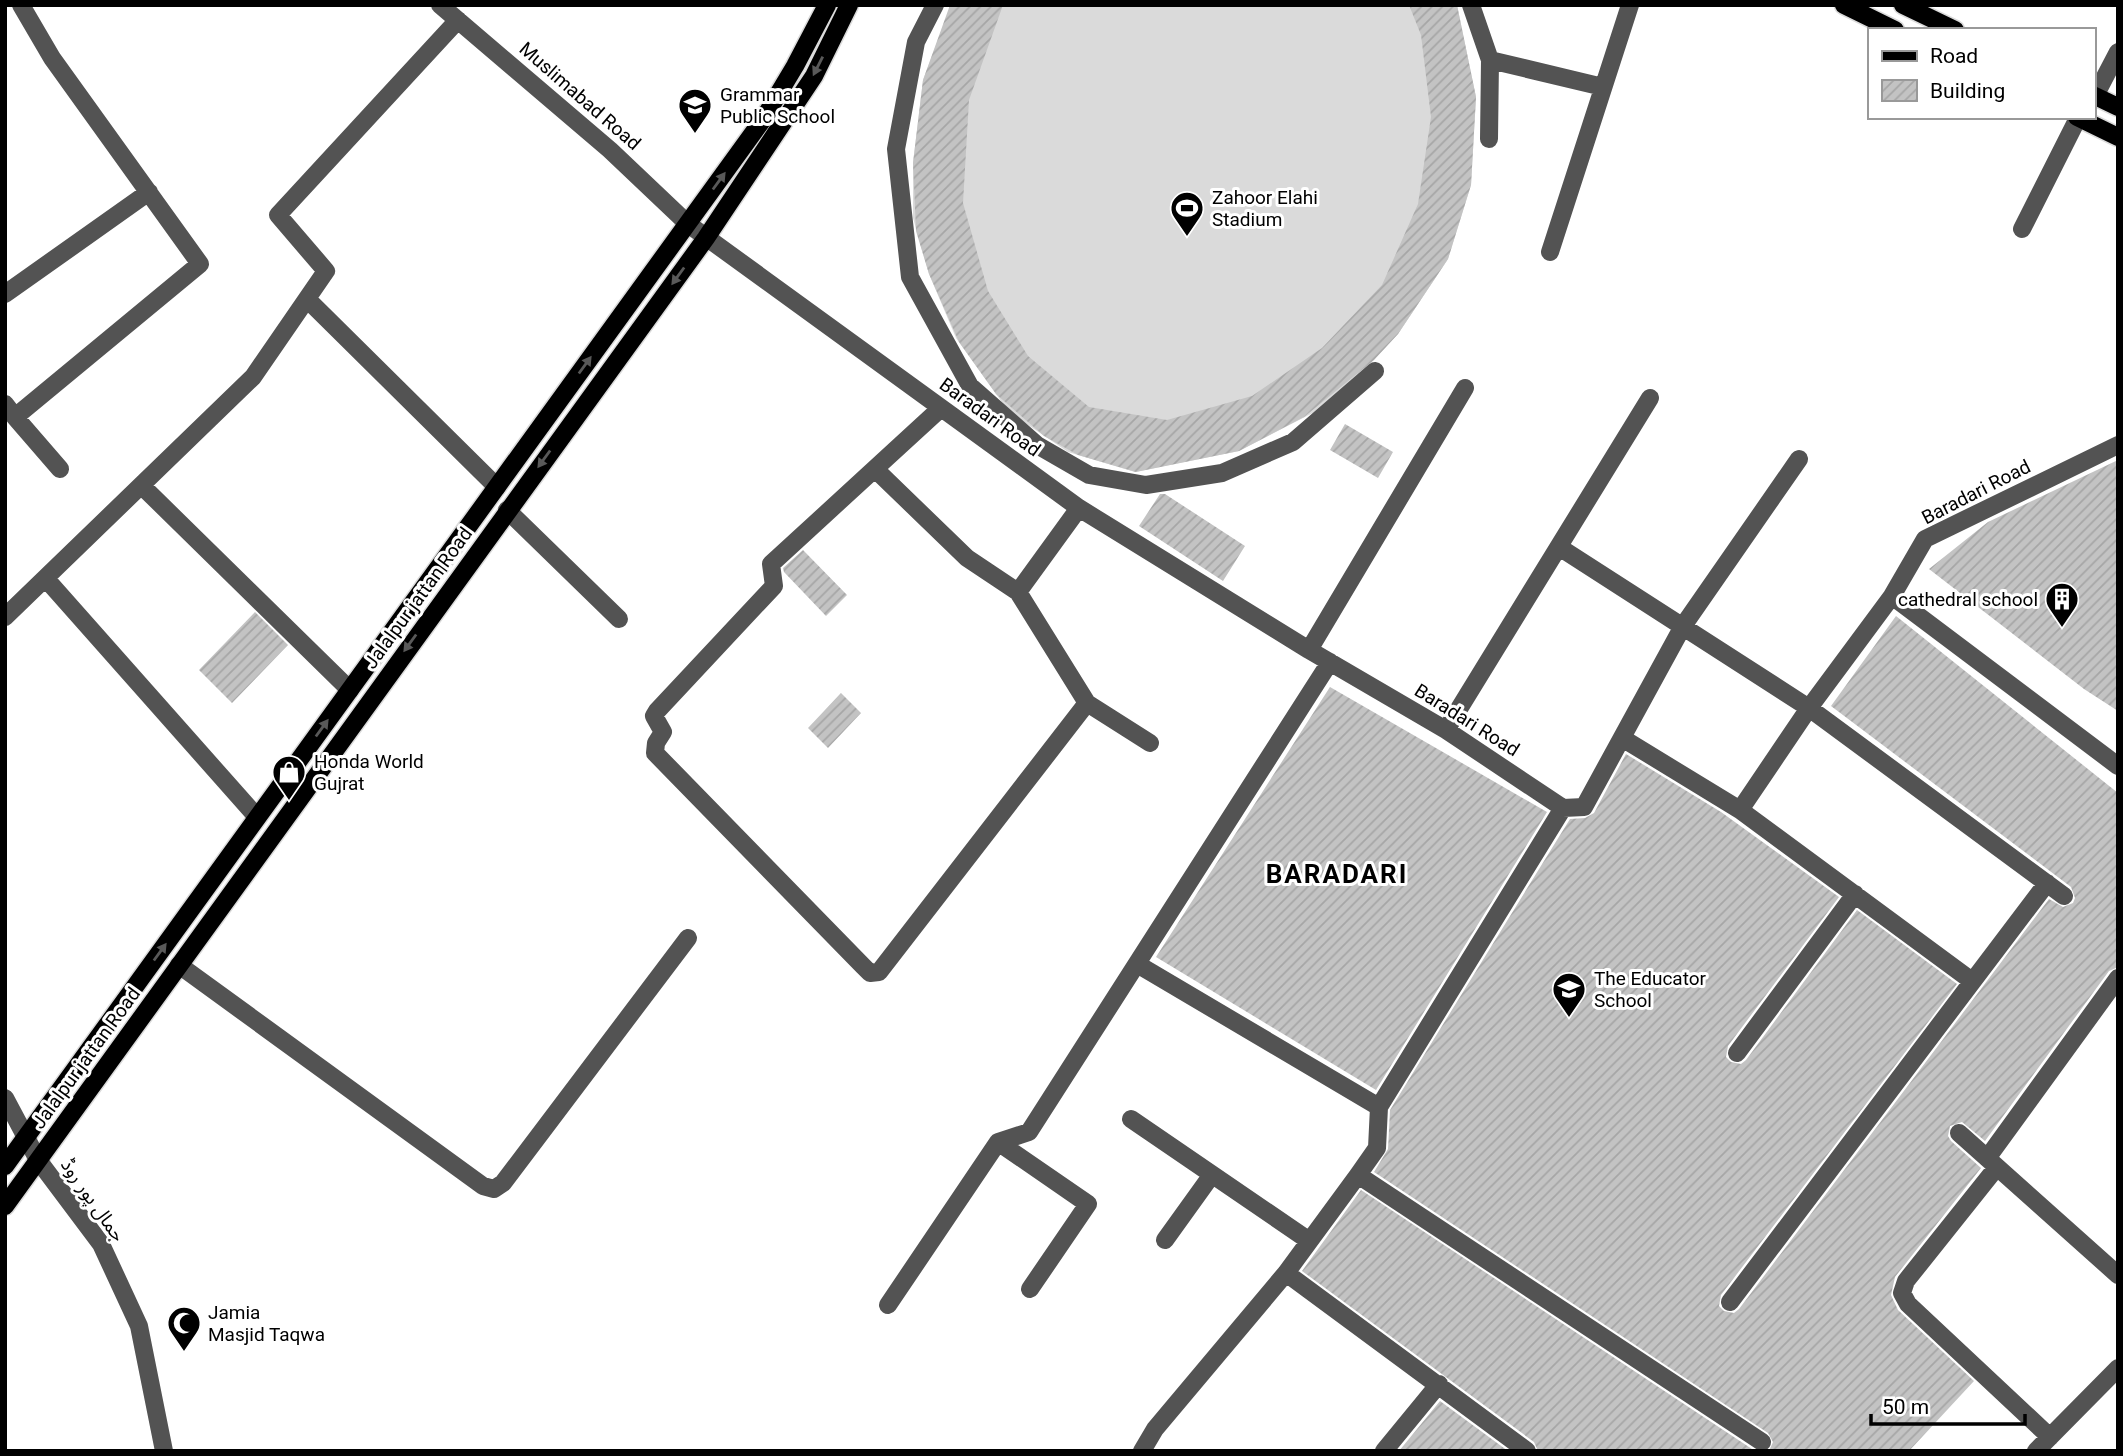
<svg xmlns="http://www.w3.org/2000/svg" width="2123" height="1456" viewBox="0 0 2123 1456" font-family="Roboto,'Noto Sans Arabic',sans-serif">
<defs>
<pattern id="building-hatch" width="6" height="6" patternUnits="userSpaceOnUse" patternTransform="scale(1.75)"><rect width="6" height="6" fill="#c3c3c3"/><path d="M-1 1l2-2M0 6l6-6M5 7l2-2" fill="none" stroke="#a6a6a6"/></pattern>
</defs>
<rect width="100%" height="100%" fill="#fff"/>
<!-- garden -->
<path fill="#dadada" d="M951 5H1457L1476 97 1471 185 1448 259 1398 334 1334 402 1239 451 1135 472 1068 452 1009 412 956 338 929 274 913 218V163L923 80Z"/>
<!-- building -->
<path fill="url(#building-hatch)" d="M950 5H1003L969 100 963 203 988 291 1028 356 1089 407 1167 420 1252 396 1322 348 1382 285 1418 204 1431 117 1421 35 1409 5H1457L1476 97 1471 185 1448 259 1398 334 1374 360 1304 417 1239 451 1136 472 1078 455 1044 436 996 394 959 342 929 274 916 231 913 163 923 80Z
M1345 424 1393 452 1378 478 1330 450Z
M2118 460V711L2084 689 1929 569 1988 522Z
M1160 494H1165L1245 546 1223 581 1139 526Z
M803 550 847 595 826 616 784 572 783 568Z
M255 612 288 645 232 703 199 670Z
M1896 616 2118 793V967L2109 971 1985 1141 1962 1122 1950 1126 1948 1136 1951 1141 1981 1168 1895 1277 1891 1295 1898 1310 1974 1381 1909 1451H1769L1773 1442 1768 1433 1374 1172 1388 1149 1390 1110 1570 819 1585 818 1594 813 1626 754 1721 812 1839 897 1728 1046 1726 1057 1731 1062 1741 1064 1746 1060 1857 910 1957 984 1721 1295 1719 1306 1724 1311 1734 1313 1739 1309 2049 899 2063 907 2073 903 2075 898 2071 887 1831 706Z
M1330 687 1547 812 1376 1090 1156 957Z
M841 693 861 713 828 748 808 728Z
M1361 1190 1755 1451H1538L1534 1442 1302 1271Z
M1440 1401 1508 1451H1399Z"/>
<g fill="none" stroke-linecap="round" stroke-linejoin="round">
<defs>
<path id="major" d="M1844 5 1895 30
M1903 5 1955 30
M2093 95 2118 107
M2077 117 2118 137
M5 1166 764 118 795 66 827 5
M5 1206 706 238 814 76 849 5"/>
</defs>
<!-- major casing -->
<use href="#major" stroke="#dbdbdb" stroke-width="21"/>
<!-- minor -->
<path stroke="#535353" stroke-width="18" d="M440 5 610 150 688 224 1079 508 1309 650 1446 730 1563 808 1584 807 1683 626 1799 459
M935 5 916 42 896 149 910 277 970 386 1037 445 1089 475 1146 485 1222 473 1293 442 1375 371
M1471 5 1490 60 1489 139
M1490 60 1603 87
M2095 96 2118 52
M2022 229 2078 118
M1550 252 1630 5
M5 294 149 192
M307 299 497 487
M5 404 15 417 200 264 52 58 21 5
M941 408 771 564 774 586 657 711 654 716 663 732 656 743 655 753 863 966 870 973 879 972 1087 703
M15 417 60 469
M875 469 967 558 1018 592
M142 486 350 690
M1079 508 1018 592 1087 703 1150 743
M507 510 619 619
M1559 547 1809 708 2064 896
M47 580 257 817
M1892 596 2118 766
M5 617 253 377 326 271 278 215 458 20
M1309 650 1465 388
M1446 730 1650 398
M1622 738 1740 810 1972 981
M1740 810 1809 708 1892 596 1925 539 2118 445
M1137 964 1379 1107
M179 965 483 1186 494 1189 503 1183 688 938
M1737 1053 1855 894
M5 1098 38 1160 101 1244 139 1326 164 1451
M1131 1119 1308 1240
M1959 1133 2118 1275
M998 1142 1088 1204 1030 1289
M1988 1157 2118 978
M1997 1167 1906 1281 1902 1293 1908 1304 2050 1437
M1358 1175 1762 1442
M1165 1240 1211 1176
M1286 1273 1527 1451
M1730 1302 2047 883
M888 1305 998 1142 1029 1132 1330 662
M1142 1451 1155 1429 1286 1273 1358 1175 1377 1148 1379 1107 1563 808
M1384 1451 1439 1384
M2036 1451 2118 1368"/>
<!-- major -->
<use href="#major" stroke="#000" stroke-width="18"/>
</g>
<!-- one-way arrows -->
<defs><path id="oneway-solid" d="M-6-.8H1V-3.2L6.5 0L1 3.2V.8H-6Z" transform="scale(1.75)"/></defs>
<g fill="#595959">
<use href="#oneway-solid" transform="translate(818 66) rotate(117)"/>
<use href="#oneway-solid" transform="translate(719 181) rotate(-54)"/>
<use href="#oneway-solid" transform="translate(678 276) rotate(126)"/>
<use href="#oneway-solid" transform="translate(585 365) rotate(-54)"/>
<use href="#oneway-solid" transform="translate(544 459) rotate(126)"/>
<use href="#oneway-solid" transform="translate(410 643) rotate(126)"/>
<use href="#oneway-solid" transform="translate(322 728) rotate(-54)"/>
<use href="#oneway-solid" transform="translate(160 952) rotate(-54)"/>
</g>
<!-- icons -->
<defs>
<symbol id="school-pin" viewBox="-11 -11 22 30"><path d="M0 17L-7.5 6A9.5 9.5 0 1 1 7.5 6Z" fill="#000" stroke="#fff"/><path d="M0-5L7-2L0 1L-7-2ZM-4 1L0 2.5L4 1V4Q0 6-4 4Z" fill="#fff"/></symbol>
<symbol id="stadium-pin" viewBox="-11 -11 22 30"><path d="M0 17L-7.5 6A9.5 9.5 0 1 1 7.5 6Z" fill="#000" stroke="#fff"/><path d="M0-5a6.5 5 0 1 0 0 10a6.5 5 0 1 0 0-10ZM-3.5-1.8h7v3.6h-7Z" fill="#fff"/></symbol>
<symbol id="building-pin" viewBox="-11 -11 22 30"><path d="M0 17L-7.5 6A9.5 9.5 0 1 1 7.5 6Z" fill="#000" stroke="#fff"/><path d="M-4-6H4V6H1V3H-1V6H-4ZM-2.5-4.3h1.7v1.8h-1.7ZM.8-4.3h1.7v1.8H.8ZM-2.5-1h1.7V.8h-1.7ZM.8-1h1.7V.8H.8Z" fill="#fff"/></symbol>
<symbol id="shop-pin" viewBox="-11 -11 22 30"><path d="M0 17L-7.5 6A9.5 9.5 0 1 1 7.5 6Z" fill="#000" stroke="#fff"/><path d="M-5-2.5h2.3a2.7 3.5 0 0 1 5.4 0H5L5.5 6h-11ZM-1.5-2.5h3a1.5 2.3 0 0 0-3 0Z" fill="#fff"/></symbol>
<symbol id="mosque-pin" viewBox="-11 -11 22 30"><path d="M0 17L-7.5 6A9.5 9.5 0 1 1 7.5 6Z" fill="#000" stroke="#fff"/><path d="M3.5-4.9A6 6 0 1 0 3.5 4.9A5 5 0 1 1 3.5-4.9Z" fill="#fff"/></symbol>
</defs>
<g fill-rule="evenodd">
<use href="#school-pin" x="676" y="86" width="38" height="52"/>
<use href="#stadium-pin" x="1168" y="189" width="38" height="52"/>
<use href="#building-pin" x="2043" y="580" width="38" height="52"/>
<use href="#shop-pin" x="270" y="753" width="38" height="52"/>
<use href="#school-pin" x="1550" y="970" width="38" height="52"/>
<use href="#mosque-pin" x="165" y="1304" width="38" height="52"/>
</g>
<g text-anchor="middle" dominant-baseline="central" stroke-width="6" stroke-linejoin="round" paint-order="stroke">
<!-- poi labels -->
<g font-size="19" fill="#000" stroke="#fff" text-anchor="start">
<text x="720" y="94">Grammar<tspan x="720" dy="22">Public School</tspan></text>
<text x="1212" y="197">Zahoor Elahi<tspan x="1212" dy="22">Stadium</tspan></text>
<text x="2038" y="599" text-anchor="end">cathedral school</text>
<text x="314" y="761">Honda World<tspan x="314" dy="22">Gujrat</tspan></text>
<text x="1594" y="978">The Educator<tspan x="1594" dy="22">School</tspan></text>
<text x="208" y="1312">Jamia<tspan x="208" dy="22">Masjid Taqwa</tspan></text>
</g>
<!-- street labels -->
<g font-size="19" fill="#000" stroke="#fff">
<text transform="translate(580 96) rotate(41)">Muslimabad Road</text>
<text transform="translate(990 417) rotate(36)">Baradari Road</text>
<text transform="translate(1976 492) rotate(-27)">Baradari Road</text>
<text transform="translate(418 598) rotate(-54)">Jalalpur jattan Road</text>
<text transform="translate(1467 720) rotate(32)">Baradari Road</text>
<text transform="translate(86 1058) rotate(-54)">Jalalpur jattan Road</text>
<text transform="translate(93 1200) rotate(55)">جمال پور روڈ</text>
</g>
<!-- district labels -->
<g font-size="26" font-weight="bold" letter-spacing="2" fill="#000" stroke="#fff">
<text x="1337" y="874">BARADARI</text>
</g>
</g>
<!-- border -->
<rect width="2123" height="1456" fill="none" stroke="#000000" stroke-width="14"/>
<!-- legend -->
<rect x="1868" y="28" width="228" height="91" fill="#ffffff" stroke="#999999" stroke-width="2"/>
<rect x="1882" y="51" width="35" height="10" fill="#000000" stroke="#999999" stroke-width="2"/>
<text x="1930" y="63" font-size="21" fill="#000000">Road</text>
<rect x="1882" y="80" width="35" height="21" fill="url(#building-hatch)" stroke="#999999" stroke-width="2"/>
<text x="1930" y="98" font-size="21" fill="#000000">Building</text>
<!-- scale -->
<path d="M1871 1414v10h154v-10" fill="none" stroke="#000000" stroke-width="3.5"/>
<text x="1882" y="1414" font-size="21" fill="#000000" stroke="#ffffff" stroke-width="5" paint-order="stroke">50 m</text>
</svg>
